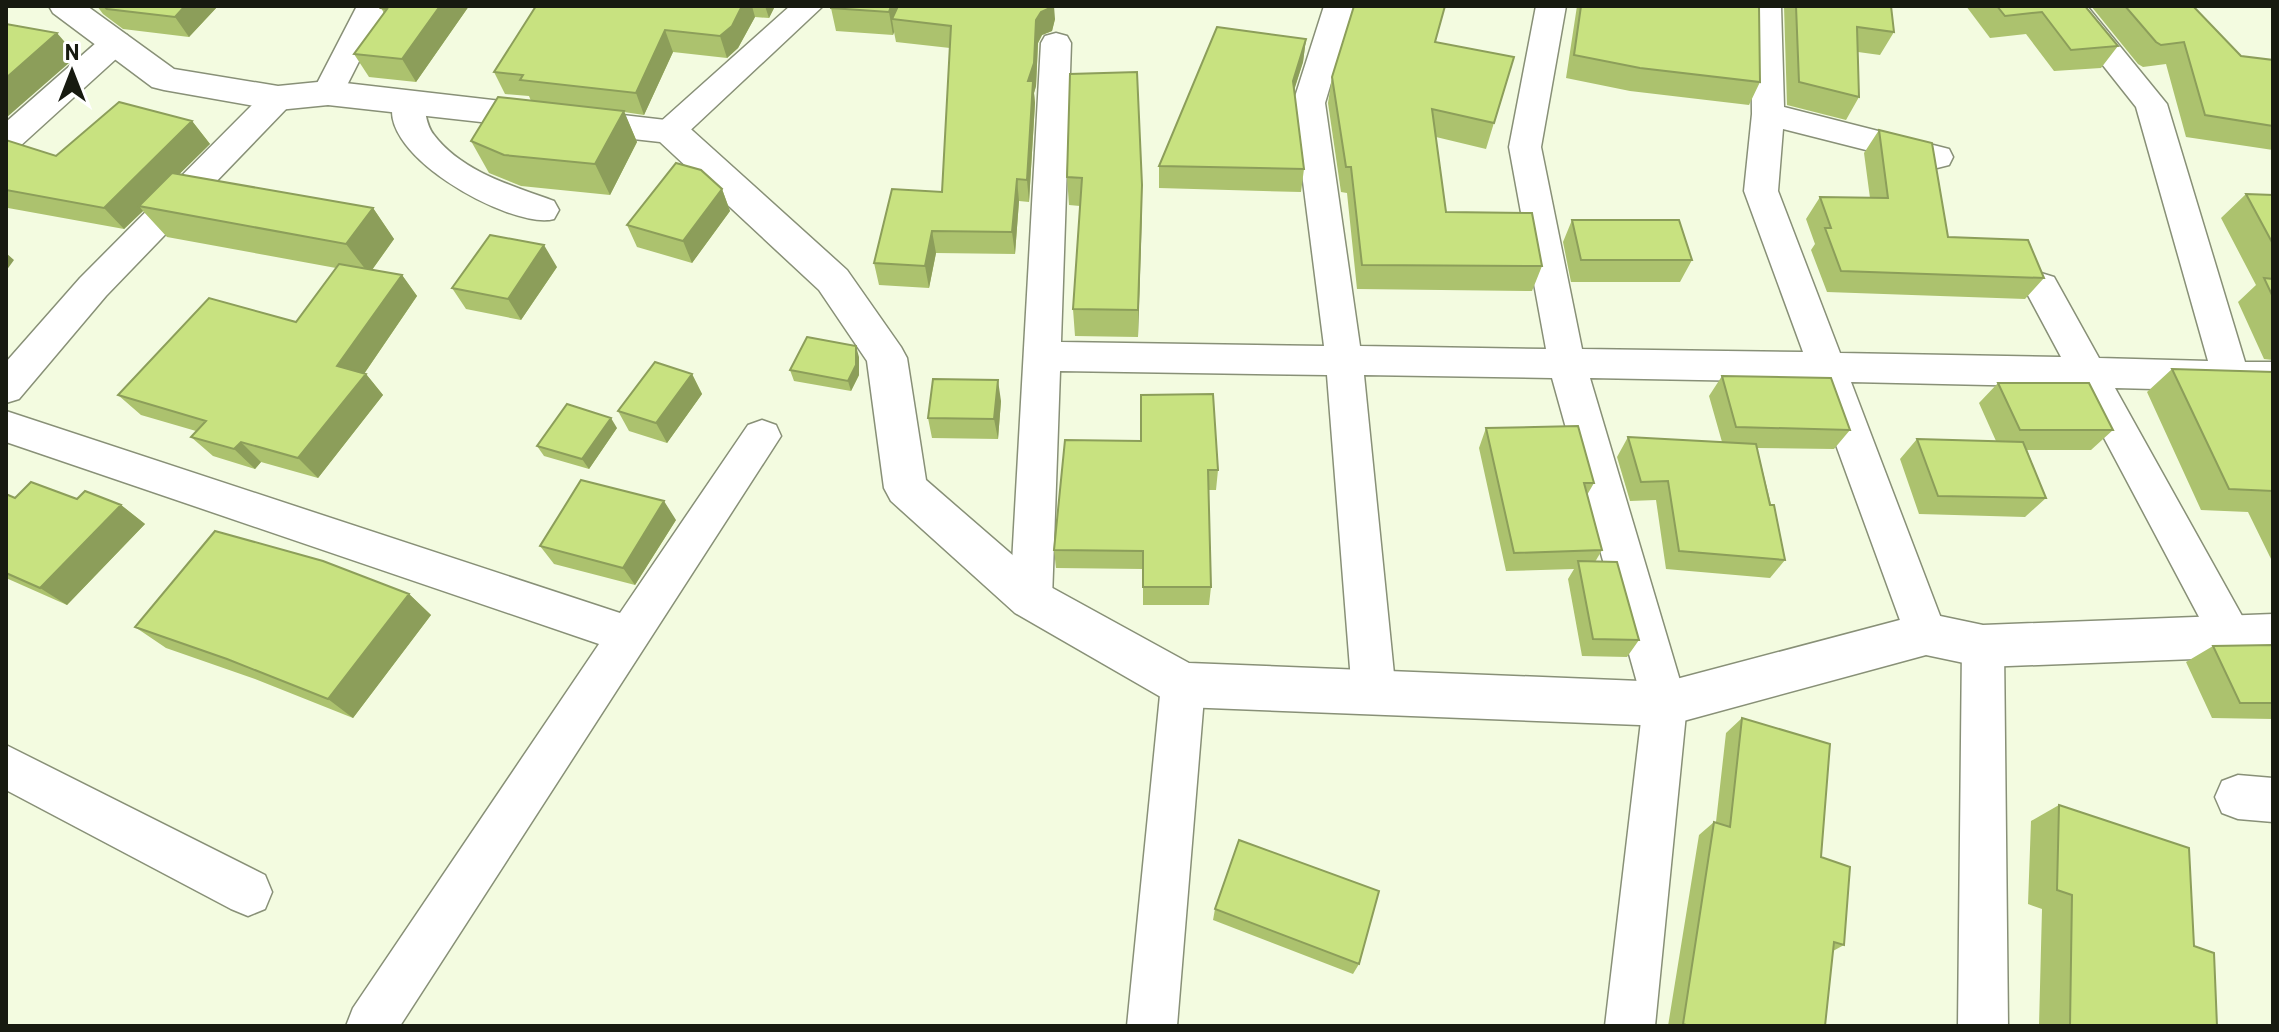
<svg xmlns="http://www.w3.org/2000/svg" width="2279" height="1032" viewBox="0 0 2279 1032" font-family="Barlow,sans-serif">
<rect width="100%" height="100%" fill="#f3fbe0"/>
<g fill="none" stroke-linecap="round" stroke-linejoin="round">
<defs>
<path id="minor" d="M357 6H387L339 101 328 104 317 101 312 93Z
M790 6H823L681 139 670 142 659 139 654 131 659 123Z
M1324 6H1354L1325 103 1360 346 1546 349 1509 147 1536 6H1566L1541 147 1582 349 1803 352 1744 191 1752 114 1751 6H1781L1784 107 1949 149 1953 157 1949 165 1937 168 1783 129 1778 191 1840 353 2061 357 2023 286 2028 277 2041 273 2054 277 2099 358 2208 361 2136 107 2056 6H2087L2167 104 2245 362H2273V392L2115 388 2246 623 2252 636 2246 649 2231 655 2216 649 2077 387 1851 382 1947 634 1941 647 1926 653 1911 647 1905 634 1813 382 1590 378 1687 704 1655 1026H1605L1643 704 1552 378 1364 375 1396 694 1389 708 1374 714 1359 708 1352 694 1327 375 1060 371 1052 599 1046 612 1031 617 1016 612 1010 599 1041 43 1045 36 1056 33 1067 36 1071 43 1061 342 1324 346 1293 103Z
M116 32 127 35 131 42 127 49 18 148 6 151V122L105 35Z
M278 87 289 90 294 98 289 106 106 296 19 399 6 403V362L80 278 267 90Z
M408 91 419 94C427 107 424 123 434 135 462 172 513 186 554 201L559 210 554 219C513 231 363 149 397 94Z
M6 411 620 613 748 425 762 420 776 425 781 436 400 1026H346L353 1008 599 644 6 442Z
M1983 627 1998 632 2004 646 2008 1026H1958L1962 646 1968 632Z
M1183 665 1198 671 1205 685 1177 1026H1127L1161 685 1168 671Z
M6 745 265 875 272 892 265 909 248 916 231 909 6 790Z
M2238 775 2273 778V822L2238 819 2222 813 2215 797 2222 781Z"/>
<path id="tertiary" d="M49 6H87L174 69 278 86 328 81 683 122 847 270 901 347 907 358 926 480 1047 585 1189 663 1665 682 1926 613 1983 625 2273 614V656L1983 667 1926 655 1665 726 1183 707 1166 700 1015 613 891 501 884 488 867 361 819 290 660 142 328 105 278 110 164 90 152 87 53 13Z"/>
</defs>
<!-- minor casing -->
<use href="#minor" stroke="#889077" stroke-width="3"/>
<!-- tertiary casing -->
<use href="#tertiary" stroke="#889077" stroke-width="3"/>
<!-- minor -->
<use href="#minor" fill="#fff" fill-rule="evenodd"/>
<!-- tertiary -->
<use href="#tertiary" fill="#fff" fill-rule="evenodd"/>
</g>
<!-- wall -->
<path fill="#acc26e" d="M97 6H218L189 37 123 29 103 14Z
M383 6H469L416 82 369 77 354 54 384 13 381 8Z
M536 6H775L769 18 755 17 738 48 727 58 673 52 644 115 624 112 637 142 610 195 521 186 489 173 471 141 531 101 529 96 505 94 494 72Z
M1577 6H1759L1760 82 1749 105 1630 91 1566 78Z
M1784 6H1891L1894 32 1880 55 1858 52 1859 97 1846 120 1787 105Z
M1966 6H2085L2118 46 2101 68 2054 71 2026 34 1990 38Z
M2091 6H2193L2241 56 2273 60V150L2186 137 2166 64 2143 67 2138 64Z
M831 8 1055 19 1052 31 1042 35 1038 43 1036 86 1034 93 1035 103 1029 202 1019 201 1015 254 936 253 929 288 879 285 874 263 942 192 950 48 896 42 894 32 893 35 836 31Z
M1306 39 1303 62 1294 90 1304 169 1301 192 1159 188V166Z
M1436 42 1514 57 1486 149 1436 137 1446 212 1542 266 1532 291 1357 289 1347 193 1341 192 1328 103 1332 77Z
M192 121 210 144 179 174 373 208 394 239 372 270 402 275 417 296 364 374H366L383 395 318 478 261 462 255 469 213 456 191 437 196 431 141 415 118 395 296 322 336 268 167 237 143 211 124 229 8 208 6 218V140L56 156Z
M1879 130 1948 237 2044 278 2025 299 1827 292 1811 250 1815 244 1806 219 1820 197 1870 198 1864 153Z
M1067 177 1142 185 1138 337 1075 336 1073 309 1080 206 1069 205Z
M722 189 730 211 692 263 637 247 627 225Z
M2246 194 2273 195V360L2264 359 2238 302 2256 285 2221 218Z
M1572 220 1692 260 1680 282H1571L1563 242Z
M557 267 521 320 466 309 452 288Z
M859 357V375L851 391 794 381 790 370Z
M2172 369 2273 372V563L2248 512 2201 510 2147 392Z
M692 374 702 394 667 443 629 431 618 411Z
M1722 376 1850 430 1834 449 1757 448 1785 560 1770 578 1666 569 1656 500 1630 501 1617 457 1628 437 1722 442 1709 396Z
M1998 383 2113 430 2091 450H2027L2046 498 2025 517 1919 514 1900 459 1917 439 1996 441 1979 403Z
M1001 401 998 439 932 438 928 418Z
M617 428 589 469 544 456 537 446Z
M1486 428 1594 483 1587 495 1602 550 1595 562 1639 640 1627 657 1582 656 1568 579 1574 569 1506 571 1479 448Z
M1065 440 1218 470 1216 490H1208L1211 587 1209 605H1143V569L1056 568 1054 550Z
M6 494 15 498 77 499 121 505 145 524 67 605 6 578Z
M676 520 635 585 554 564 540 546Z
M409 594 431 615 353 718 255 679 166 648 135 627Z
M2213 646H2273V719L2212 718 2186 662Z
M1742 718 1821 857 1844 945 1833 951 1825 1026H1668L1699 835 1714 822H1716L1726 733Z
M2059 805 2194 946 2217 1026H2039L2042 909 2028 904 2031 821Z
M1215 909 1359 964 1353 974 1213 920Z"/>
<!-- shaded-wall -->
<path fill="#8c9e5a" d="M185 6H218L189 37 175 17Z
M440 6H469L416 82 402 59Z
M742 6H752L755 17 738 48 727 58 720 36Z
M765 6H775L769 18Z
M891 6H903L892 19 894 32 893 35 889 12Z
M1051 6H1054L1055 19 1052 31 1042 35 1038 43 1036 86 1034 93 1035 103 1029 202 1027 180 1028 81 1036 20 1041 12Z
M665 30 673 52 644 115 636 93Z
M57 33 77 56 6 118V78Z
M1306 39 1303 62 1290 103 1293 81Z
M624 111 637 142 610 195 595 164Z
M192 121 210 144 146 207 139 206 143 211 124 229 104 208Z
M1017 179 1019 201 1015 254 1012 232Z
M1142 185V213L1138 337V310Z
M722 189 730 211 692 263 683 241Z
M373 208 394 239 369 274 346 244Z
M932 231 936 253 929 288 925 266Z
M544 245 557 267 521 320 508 299Z
M6 253 14 260 6 271Z
M402 275 417 296 355 387 337 366Z
M856 346 859 357V375L851 391 848 381Z
M366 374 383 395 318 478 298 458Z
M692 374 702 394 667 443 656 423Z
M998 380 1001 401 998 439 994 419Z
M611 418 617 428 589 469 582 459Z
M241 442 261 462 255 469 234 449Z
M664 501 676 520 635 585 623 568Z
M121 505 145 524 67 605 40 588Z
M409 594 431 615 353 718 328 699Z"/>
<!-- building -->
<path fill="#c8e280" stroke="#8c9e5a" stroke-width="2" d="M104 6H185L175 17 107 9Z
M383 6H440L402 59 354 54 387 9 381 8Z
M536 6H742L732 26 720 36 665 30 636 93 520 80 523 75 494 72Z
M831 6H891L889 12 831 8Z
M898 6H1051L1050 8 1041 12 1036 20 1034 63 1028 81H1033L1027 180 1017 179 1012 232 932 231 925 266 874 263 892 189 942 192 951 26 892 19Z
M1354 6H1445L1435 42 1514 57 1494 123 1432 109 1446 212 1532 213 1542 266 1362 265 1351 167H1346L1332 77Z
M1581 6H1759L1760 82 1640 68 1574 55Z
M1796 6H1891L1894 32 1857 27 1859 97 1799 82Z
M1997 6H2085L2118 46 2071 50 2042 12 2005 16Z
M2125 6H2193L2241 56 2273 60V126L2205 115 2184 42 2161 45 2156 42Z
M6 24 57 33 6 78Z
M1217 27 1306 39 1293 81 1304 169 1159 166Z
M1137 72 1142 185 1138 310 1073 309 1082 178 1067 177 1070 74Z
M498 97 624 111 595 164 504 155 471 141Z
M119 102 192 121 104 208 6 190V140L56 156Z
M1879 130 1932 143 1948 237 2028 240 2044 278 1841 271 1825 228H1831L1820 197 1888 198Z
M676 163 701 170 722 189 683 241 627 225Z
M172 173 373 208 346 244 139 206Z
M2246 194 2273 195V244Z
M1572 220H1679L1692 260H1581Z
M490 235 544 245 508 299 452 288Z
M339 264 402 275 337 366 366 374 298 458 241 442 234 449 191 437 206 421 118 395 209 298 296 322Z
M2264 278 2273 279V297Z
M807 337 856 346V365L848 381 790 370Z
M655 362 692 374 656 423 618 411Z
M2172 369 2273 372V491L2229 489Z
M1722 376 1831 378 1850 430 1736 427Z
M933 379 998 380 994 419 928 418Z
M1998 383H2089L2113 430H2020Z
M1213 394 1218 470H1208L1211 587H1143V551L1054 550 1065 440 1141 441V395Z
M567 404 611 418 582 459 537 446Z
M1578 426 1594 483H1584L1602 550 1514 553 1486 428Z
M1628 437 1756 444 1770 505H1774L1785 560 1679 551 1668 481 1641 482Z
M1917 439 2023 442 2046 498 1938 496Z
M581 480 664 501 623 568 540 546Z
M31 482 77 499 85 491 121 505 40 588 6 573V494L15 498Z
M215 531 323 561 409 594 328 699 227 659 135 627Z
M1578 561 1617 562 1639 640 1593 639Z
M2272 645 2273 703H2240L2213 646Z
M1742 718 1830 744 1821 857 1850 867 1844 945 1834 942 1825 1026H1689L1683 1024 1714 822 1730 827Z
M2059 805 2189 848 2194 946 2214 953 2217 1026H2070L2072 895 2057 890Z
M1239 840 1379 891 1359 964 1215 909Z"/>
<!-- border -->
<rect width="2279" height="1032" fill="none" stroke="#171a10" stroke-width="16"/>
<!-- north arrow -->
<g transform="translate(72 72)" stroke="#ffffff" stroke-width="6" paint-order="stroke">
<path d="M0-6L14 30L0 20L-14 30Z" fill="#171a10"/>
<text y="-12" font-size="22" font-weight="bold" text-anchor="middle" fill="#171a10">N</text>
</g>
</svg>
